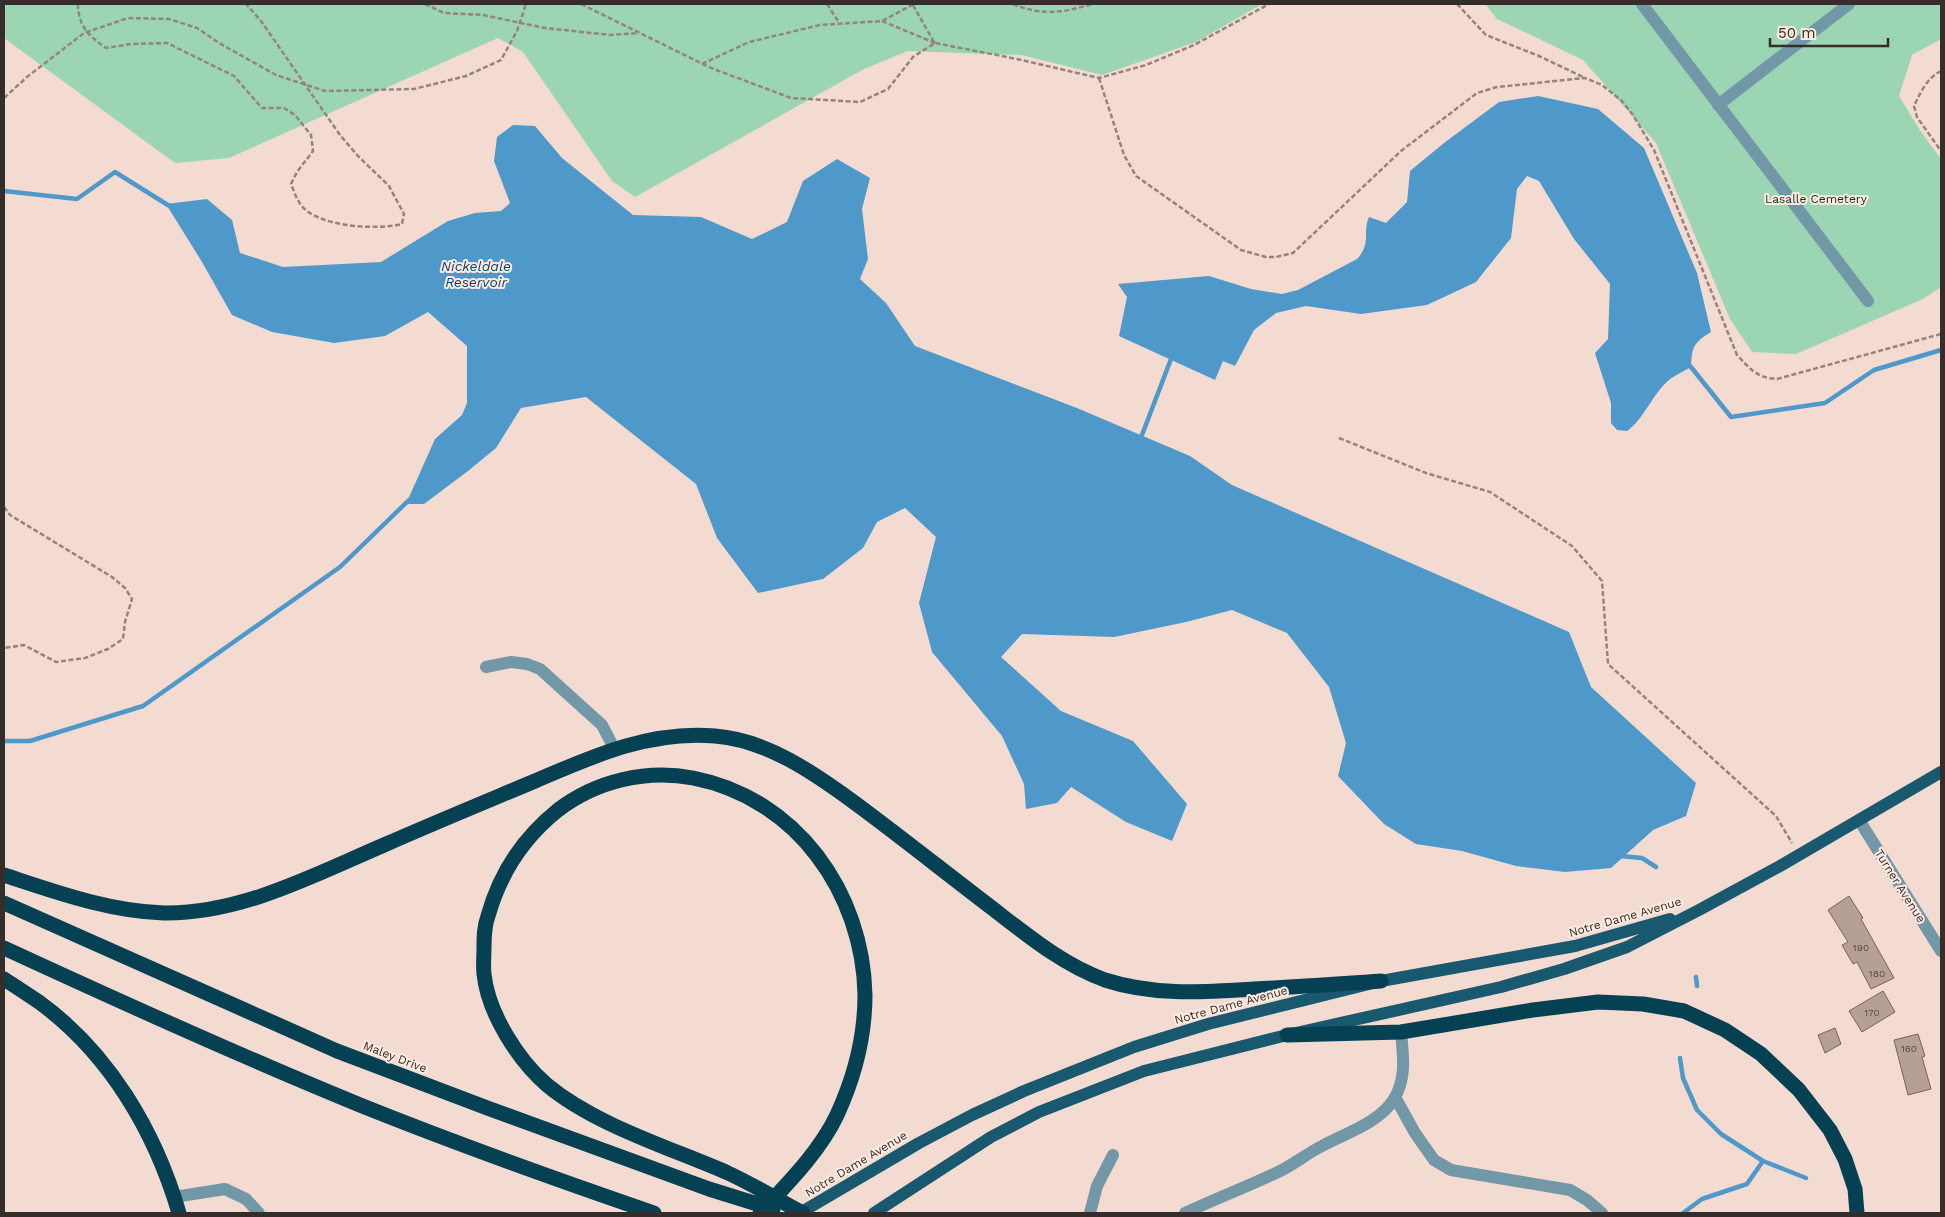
<svg xmlns="http://www.w3.org/2000/svg" width="1945" height="1217" viewBox="0 0 1945 1217" font-family="'Work Sans',sans-serif">
<rect width="100%" height="100%" fill="#f3dbd1"/>
<!-- green -->
<path fill="#9cd5b4" d="M4 4H1262L1196 42 1102 75 1021 55 908 51 864 69 635 197 612 181 523 52 498 38 229 158 175 163 4 38Z
M1485 4H1941V39L1912 55 1899 96 1921 132 1941 159V287L1923 299 1796 354 1752 352 1730 319 1656 143 1583 60 1497 19Z"/>
<!-- water -->
<path fill="#4e99ca" d="M1538 96 1598 109 1644 148 1697 273 1711 332C1693 343 1692 347 1691 367 1684 371 1676 375 1670 379 1652 394 1645 418 1627 431L1617 430 1611 423V403L1595 353 1608 339 1610 284 1574 239 1539 181 1527 176 1517 189 1511 238 1476 282 1427 305 1361 314 1306 306 1276 313 1254 330 1235 366 1223 361 1215 380 1119 336 1127 297 1118 284 1209 276 1251 289 1282 294 1298 290 1357 259C1372 243 1362 233 1369 217L1386 223 1407 202 1410 171 1444 143 1499 102Z
M513 125 535 126 562 158 633 215 701 217 752 239 787 222 803 181 837 159 870 178 862 209 868 259 860 279 886 303 915 346 1077 408 1190 456 1232 485 1569 632 1591 687 1696 783 1686 816 1653 830 1611 868 1565 872 1516 866 1462 851 1416 844 1384 824 1338 776 1346 743 1329 687 1287 633 1232 610 1186 622 1114 637 1022 634 1001 657 1061 711 1133 741 1187 804 1172 841 1126 822 1071 787 1057 803 1026 809 1024 784 1002 736 932 652 919 603 936 537 905 508 877 522 863 548 823 579 758 593 717 538 696 484 586 397 521 408 496 448 468 471 424 504H406L435 439 462 415 467 403V346L428 312 385 336 334 343 272 332 232 315 202 262 166 204 207 199 232 220 240 253 283 267 381 262 448 221 475 213 501 211 510 203 494 161 497 137Z"/>
<g fill="none" stroke-linecap="round" stroke-linejoin="round">
<!-- stream -->
<path stroke="#4e99ca" stroke-width="4.5" d="M4 191 77 199 115 172 171 207
M1691 367 1731 417 1825 403 1874 370 1941 350
M1142 435 1171 359
M4 741H30L143 706 340 567 409 500
M1620 856 1642 858 1656 867
M1696 977 1697 986
M1680 1058 1683 1078 1697 1110 1721 1134 1763 1161 1806 1178
M1683 1213 1702 1199 1747 1184 1763 1161"/>
</g>
<!-- building -->
<path fill="#b6a096" stroke="#77635a" d="M1849 896 1863 918 1861 919 1894 978 1871 989 1857 962 1853 964 1842 945 1848 942 1828 910Z
M1883 991 1895 1012 1862 1032 1849 1011Z
M1835 1028 1841 1044 1825 1053 1818 1035Z
M1918 1034 1925 1056 1922 1057 1931 1089 1908 1095 1894 1040Z"/>
<g fill="none" stroke-linecap="round" stroke-linejoin="round">
<!-- path -->
<path stroke="#94847d" stroke-width="2.5" stroke-dasharray="5 2.5" stroke-linecap="butt" d="M78 4C78 26 89 36 106 48L131 44 167 43 234 76 262 108H284L295 115 311 135 313 151 297 172 291 184C295 194 298 204 307 211 328 227 377 230 402 224L404 214 389 186 357 155 340 135 261 21 246 4
M425 4 444 13 483 15 545 28 610 35 639 33
M581 4 711 68 791 98 860 102 888 89 913 57 935 43 1017 59 1099 78 1146 65 1194 45 1269 4
M827 4 840 24
M1013 4C1042 16 1062 13 1092 4
M1457 4 1486 35 1539 56 1583 77
M913 5 934 42
M882 21 935 43
M702 64 749 42 820 25 882 21 914 4
M1941 71C1927 78 1920 93 1914 106L1917 117 1941 151
M1099 78 1124 155 1136 176 1241 250 1266 257H1276L1293 253 1401 151 1477 93 1497 87 1585 78 1602 85 1622 101 1633 115 1654 150 1737 355C1750 369 1757 378 1777 379L1941 334
M4 98 27 77 84 33 128 18 169 19 197 28 219 43 276 75 325 91 414 89 466 76 501 60 517 31 526 4
M1339 438 1426 473 1490 492 1572 546 1602 581 1608 664 1776 816 1792 843
M4 507 10 515 112 577 125 588 132 599 125 622 123 639 108 649 85 658 56 662 24 645 4 648"/>
<!-- minor -->
<path stroke="#7298a8" stroke-width="12" d="M1642 4 1868 301
M1718 105 1849 4
M486 667 511 662 527 664 540 669 602 725 614 748
M1859 820 1941 951
M1395 1097 1415 1133 1434 1160 1451 1170 1570 1190 1587 1200 1602 1213
M174 1197 225 1189 246 1199 259 1213
M1090 1213 1097 1186 1113 1155
M1185 1213C1215 1199 1246 1187 1276 1173 1292 1166 1306 1154 1322 1146 1346 1133 1379 1123 1394 1099 1407 1077 1403 1056 1401 1032"/>
<!-- major -->
<path stroke="#19596f" stroke-width="12" d="M800 1213 919 1143 972 1115 1024 1091 1134 1047 1208 1024 1381 981 1575 946 1670 919
M874 1213 991 1137 1039 1112 1144 1071 1287 1035 1501 987 1564 969 1627 947 1699 910 1780 866 1941 772"/>
<!-- highway -->
<path stroke="#064153" stroke-width="15" d="M4 875C56 892 108 911 164 913 241 914 314 875 384 845 434 823 485 802 535 781 593 756 651 730 715 736 767 740 814 773 855 803 901 837 946 873 992 908 1027 935 1063 965 1105 980 1154 996 1204 992 1254 989 1296 987 1339 984 1381 981
M4 903 337 1051 490 1109 709 1189 773 1209
M4 948C121 1002 240 1056 360 1105 457 1144 555 1179 654 1213
M4 979C15 986 27 994 39 1002 109 1053 155 1131 179 1213
M1287 1035 1401 1032 1533 1010 1598 1002 1643 1004 1684 1011 1725 1030 1761 1054 1799 1090 1830 1130 1845 1159 1855 1189 1857 1213
M760 1213 761 1212C789 1182 820 1151 837 1115 854 1078 865 1035 865 995 863 892 796 798 693 778 646 769 596 781 558 810 523 838 500 873 488 916 484 927 484 937 484 948 484 957 483 966 484 974 488 1013 518 1060 547 1085 595 1125 671 1148 728 1173 754 1185 778 1200 803 1213"/>
</g>
<g text-anchor="middle" dominant-baseline="central" stroke-width="4" stroke-linejoin="round" paint-order="stroke">
<!-- number labels -->
<g font-size="10" fill="#554a44">
<text x="1861" y="947">190</text>
<text x="1877" y="973">180</text>
<text x="1872" y="1012">170</text>
<text x="1909" y="1048">160</text>
</g>
<!-- park labels -->
<g font-size="12" fill="#0b311f" stroke="#fdeae1">
<text x="1816" y="199">Lasalle Cemetery</text>
</g>
<!-- street labels -->
<g font-size="12" fill="#352d29" stroke="#fdeae1">
<text transform="translate(1900 886) rotate(58)">Turner Avenue</text>
<text transform="translate(1625 917) rotate(-16)">Notre Dame Avenue</text>
<text transform="translate(1231 1005) rotate(-15)">Notre Dame Avenue</text>
<text transform="translate(395 1057) rotate(21)">Maley Drive</text>
<text transform="translate(856 1164) rotate(-31)">Notre Dame Avenue</text>
</g>
<!-- water labels -->
<g font-size="14" font-style="italic" fill="#094668" stroke="#fdeae1">
<text x="476" y="266">Nickeldale<tspan x="476" dy="16">Reservoir</tspan></text>
</g>
</g>
<!-- border -->
<rect width="1945" height="1217" fill="none" stroke="#352d29" stroke-width="10"/>
<!-- scale -->
<path d="M1770 38v8h118v-8" fill="none" stroke="#352d29" stroke-width="2.5"/>
<text x="1778" y="38" font-size="15" fill="#352d29" stroke="#fdeae1" stroke-width="4" paint-order="stroke">50 m</text>
</svg>
